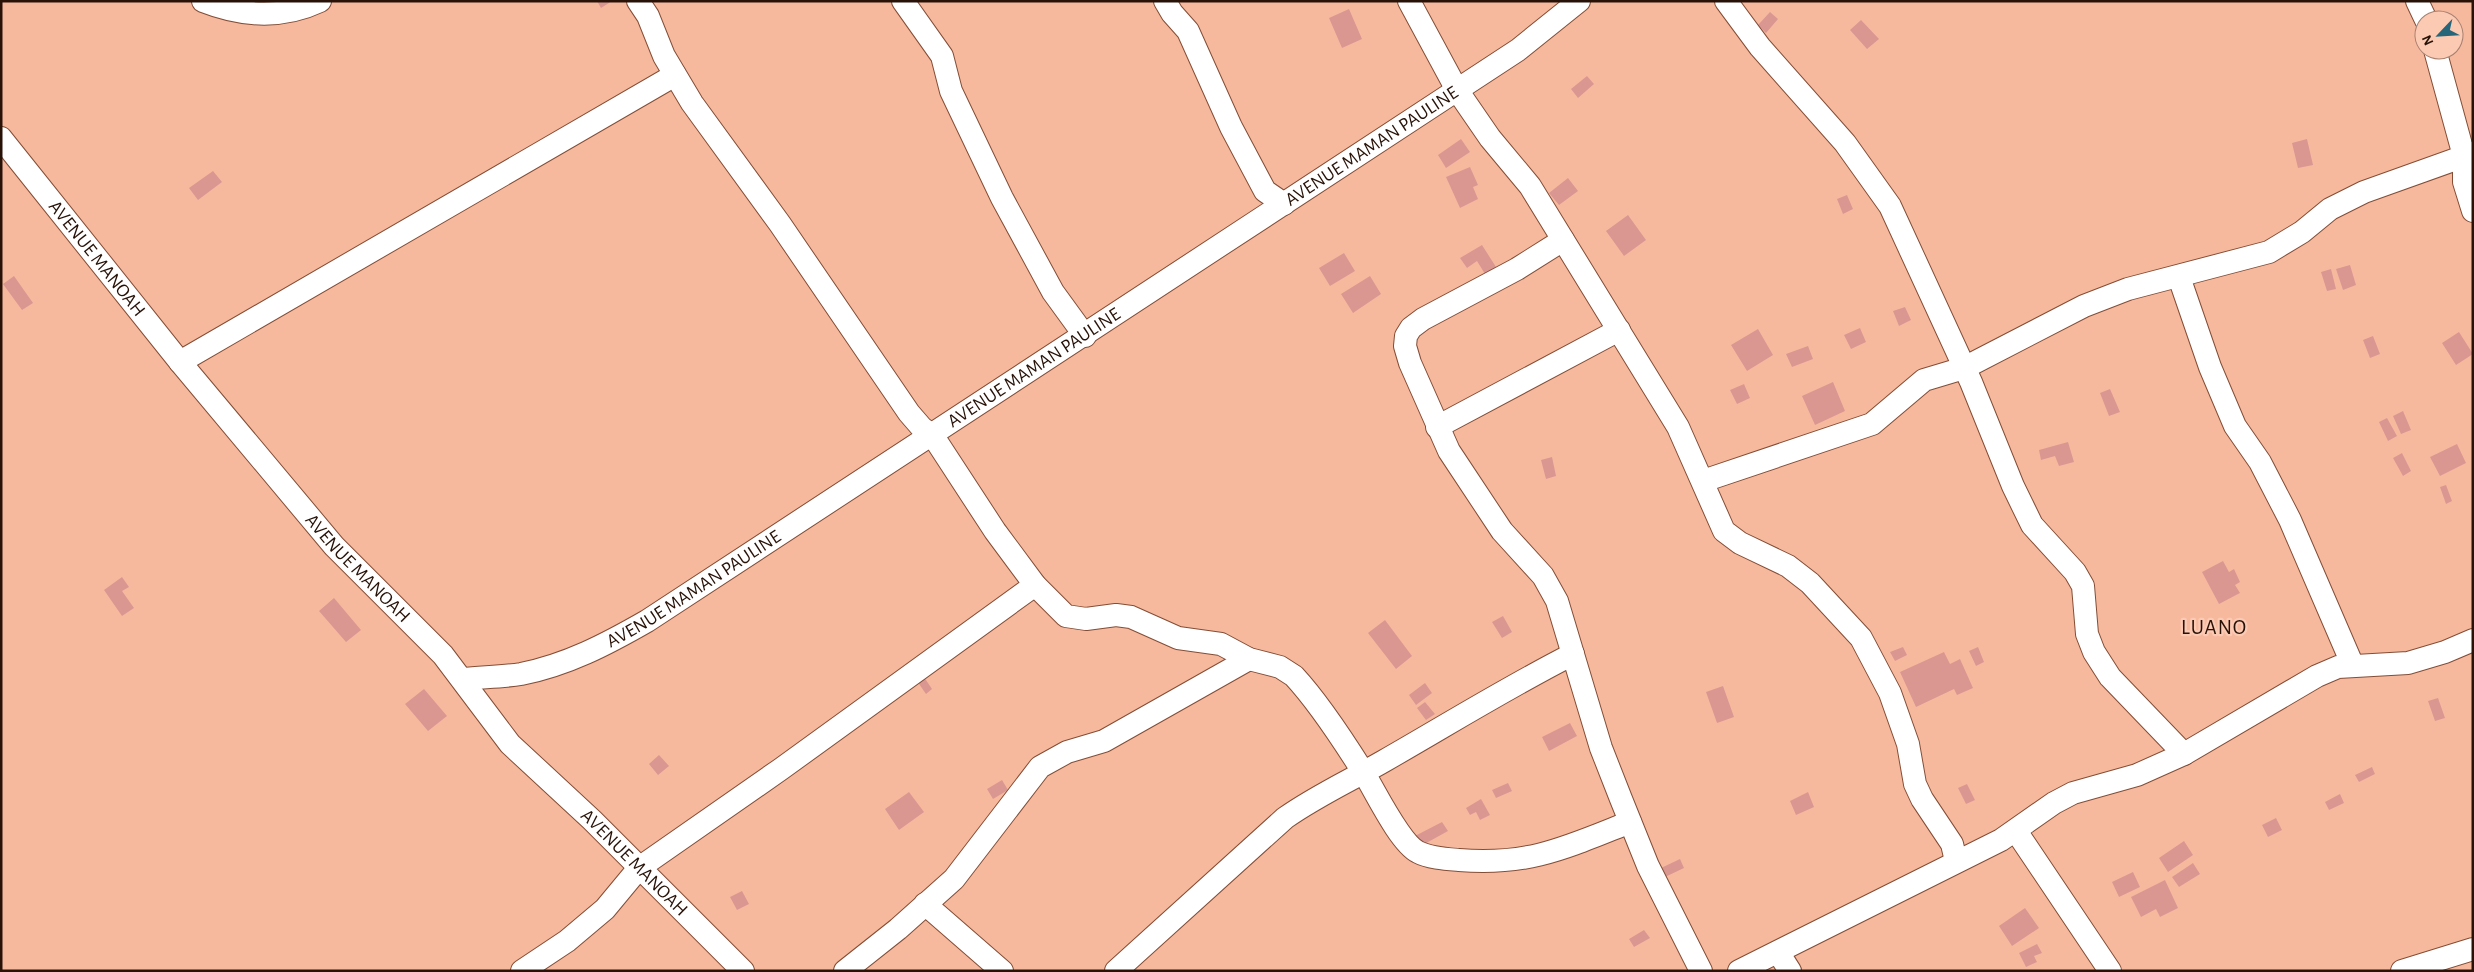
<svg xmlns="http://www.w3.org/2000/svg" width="2474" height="972" viewBox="0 0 2474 972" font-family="'Alegreya Sans',sans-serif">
<rect width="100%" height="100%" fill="#f7b99e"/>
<!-- building -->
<path fill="#da9792" d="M597 1H612L601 8Z
M1349 9 1362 39 1342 48 1329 18Z
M1770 12 1778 19 1766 33 1758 25Z
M1861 20 1879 39 1867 49 1850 30Z
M1587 76 1594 84 1578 98 1571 89Z
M1461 139 1470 152 1446 168 1438 155Z
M2307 139 2313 165 2298 168 2292 143Z
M1470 167 1478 185 1473 187 1478 199 1460 208 1446 177Z
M213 171 222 182 198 200 189 188Z
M1568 178 1578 191 1559 205 1549 193Z
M1847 195 1853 209 1843 214 1837 199Z
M1628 215 1646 240 1624 256 1606 231Z
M1482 245 1496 267 1485 274 1477 261 1467 268 1460 258Z
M1344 253 1355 271 1330 286 1319 268Z
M2350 265 2356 285 2343 290 2336 269Z
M2331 269 2336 289 2327 291 2321 272Z
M14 276 33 303 22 310 3 284Z
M1370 276 1381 294 1353 313 1341 294Z
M1905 307 1911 320 1899 326 1893 311Z
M1860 328 1866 342 1851 349 1844 335Z
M1758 329 1773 355 1747 371 1731 345Z
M2459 332 2473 354 2456 365 2442 343Z
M2373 336 2380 354 2370 358 2363 340Z
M1808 346 1813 359 1792 367 1786 354Z
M1833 382 1845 411 1815 425 1802 396Z
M1744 384 1750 398 1737 404 1730 390Z
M2110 389 2120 412 2109 416 2100 393Z
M2403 411 2411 430 2401 434 2393 416Z
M2387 418 2397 436 2388 441 2379 422Z
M2068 442 2074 462 2059 466 2055 456 2041 460 2039 450Z
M2457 444 2466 463 2440 476 2430 457Z
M2402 453 2411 471 2403 476 2393 458Z
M1552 457 1556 476 1546 479 1541 460Z
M2446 485 2452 501 2446 504 2440 487Z
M2223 561 2229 572 2234 569 2240 582 2235 585 2240 593 2219 604 2202 572Z
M122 577 129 587 122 591 134 608 122 616 104 590Z
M334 598 361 630 346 642 319 611Z
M1503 616 1512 632 1502 638 1492 622Z
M1385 620 1412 656 1396 669 1368 633Z
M1903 647 1907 655 1895 661 1890 652Z
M1978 647 1984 662 1976 666 1969 651Z
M1944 652 1950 664 1960 659 1973 688 1957 695 1954 689 1916 707 1900 672Z
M924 677 932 689 926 694 917 681Z
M1425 683 1432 693 1416 705 1409 695Z
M1723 686 1734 717 1717 723 1706 692Z
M424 689 447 716 428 731 405 704Z
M2438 698 2445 718 2435 721 2428 701Z
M1425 702 1435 714 1426 720 1417 708Z
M1570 723 1577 736 1549 751 1542 737Z
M659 755 669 766 658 775 649 764Z
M2372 767 2375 774 2359 782 2355 775Z
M1002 780 1008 790 993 799 987 789Z
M1508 783 1512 791 1496 798 1492 790Z
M1967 784 1975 800 1966 804 1958 788Z
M909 792 924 812 899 830 885 809Z
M1808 792 1814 807 1796 815 1790 801Z
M2340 794 2344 803 2329 810 2325 802Z
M1481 799 1490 815 1480 820 1476 812 1470 815 1466 808Z
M2276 818 2282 830 2268 837 2262 825Z
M1442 822 1448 831 1419 847 1413 837Z
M2184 841 2193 855 2168 872 2159 858Z
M1680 859 1684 868 1665 877 1661 868Z
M2193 863 2200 874 2179 887 2172 877Z
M2133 872 2140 887 2119 897 2112 882Z
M2165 880 2178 908 2160 917 2156 909 2141 917 2131 897Z
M742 891 749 904 737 910 730 897Z
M2025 908 2039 928 2012 946 1999 926Z
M1644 930 1650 938 1634 947 1629 939Z
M2037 944 2042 953 2034 956 2037 962 2026 967 2019 953Z"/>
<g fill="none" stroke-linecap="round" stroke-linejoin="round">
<defs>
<g id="minor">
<path d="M203 1C241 16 282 19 320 1"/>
<path d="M638 1 648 16 664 56 692 103 780 224 909 413 922 428 933 436 995 531 1035 585 1066 616 1086 619 1116 615 1131 617 1178 638 1221 644 1249 659 1280 667 1294 676C1319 703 1345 743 1365 775 1376 793 1400 843 1418 852 1429 858 1446 859 1459 860 1529 866 1567 847 1630 822"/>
<path d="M903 1 942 56 951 91 1002 198 1053 292 1085 336"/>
<path d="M1165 1 1172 13 1188 31 1231 127 1265 191 1284 204"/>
<path d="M1409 1 1457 90 1490 138 1530 186 1678 427 1724 531 1740 543 1788 566 1810 583 1861 638 1890 693 1908 744 1915 784 1922 799 1952 844 1956 861"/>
<path d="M1726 1 1760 47 1845 143 1890 206 1971 382 2013 486 2032 525 2075 572 2083 586 2087 634 2094 652 2110 677 2184 754"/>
<path d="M2417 1 2426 20"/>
<path d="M2435 50 2464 156V182L2473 211"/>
<path id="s1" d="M1 138 180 362 334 546 443 655 510 744 592 820 743 971"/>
<path d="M1563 240 1517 269 1423 319 1411 328 1406 336 1405 346 1410 363 1449 451 1502 531 1543 576 1557 601 1601 748 1621 799 1648 866 1701 971"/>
<path d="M2179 277 2210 367 2235 426 2260 462 2290 520 2353 666"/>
<path d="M180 362 675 75"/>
<path d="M1437 427 1619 330"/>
<path d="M1703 481 1872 424 1924 380 1964 368 2084 306 2128 289 2269 252 2302 232 2330 209 2364 192 2473 153"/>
<path id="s2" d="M463 679C482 677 502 677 521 674 567 665 607 644 647 621L1457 90 1518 50 1579 1"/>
<path d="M2016 831 2110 971"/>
<path d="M925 904 1002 971"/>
<path d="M1778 952 1790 971"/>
<path d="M522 971 567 941 605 909 639 868 781 769 1035 585"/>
<path d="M845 971 898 929 954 879 1040 767 1067 752 1104 741 1249 659"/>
<path d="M1116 971 1285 818C1316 796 1351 780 1384 761 1447 725 1508 687 1573 654"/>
<path d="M1739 971 2001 840 2054 803 2073 793 2137 775 2184 754 2317 676 2338 667 2408 663 2445 652 2473 640"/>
<path d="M2402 971 2473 949"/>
</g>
</defs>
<!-- minor casing -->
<use href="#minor" stroke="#834d35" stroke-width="24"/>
<!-- minor -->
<use href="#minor" stroke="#fff" stroke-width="22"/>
</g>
<g text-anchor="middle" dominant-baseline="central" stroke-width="4.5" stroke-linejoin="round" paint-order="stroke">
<!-- street labels -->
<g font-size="19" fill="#281208" stroke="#fcc9b3">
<text stroke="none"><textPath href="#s2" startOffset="1062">AVENUE MAMAN PAULINE</textPath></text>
<text stroke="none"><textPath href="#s1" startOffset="154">AVENUE MANOAH</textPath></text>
<text stroke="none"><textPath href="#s2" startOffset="658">AVENUE MAMAN PAULINE</textPath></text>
<text stroke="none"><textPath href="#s1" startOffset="559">AVENUE MANOAH</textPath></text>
<text stroke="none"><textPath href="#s2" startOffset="252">AVENUE MAMAN PAULINE</textPath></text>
<text stroke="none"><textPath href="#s1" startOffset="964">AVENUE MANOAH</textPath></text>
</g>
<!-- quarter labels -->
<g font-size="21" letter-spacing="1" fill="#281208" stroke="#fcc9b3">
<text x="2214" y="627">LUANO</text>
</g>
</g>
<!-- border -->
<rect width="2474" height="972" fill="none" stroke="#281208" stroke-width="5"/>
<!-- north arrow -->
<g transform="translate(2439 35) rotate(245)"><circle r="24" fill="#fcc9b3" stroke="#a7806f"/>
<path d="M0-4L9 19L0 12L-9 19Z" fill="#27657b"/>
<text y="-8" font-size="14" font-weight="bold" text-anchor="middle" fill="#281208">N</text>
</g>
</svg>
